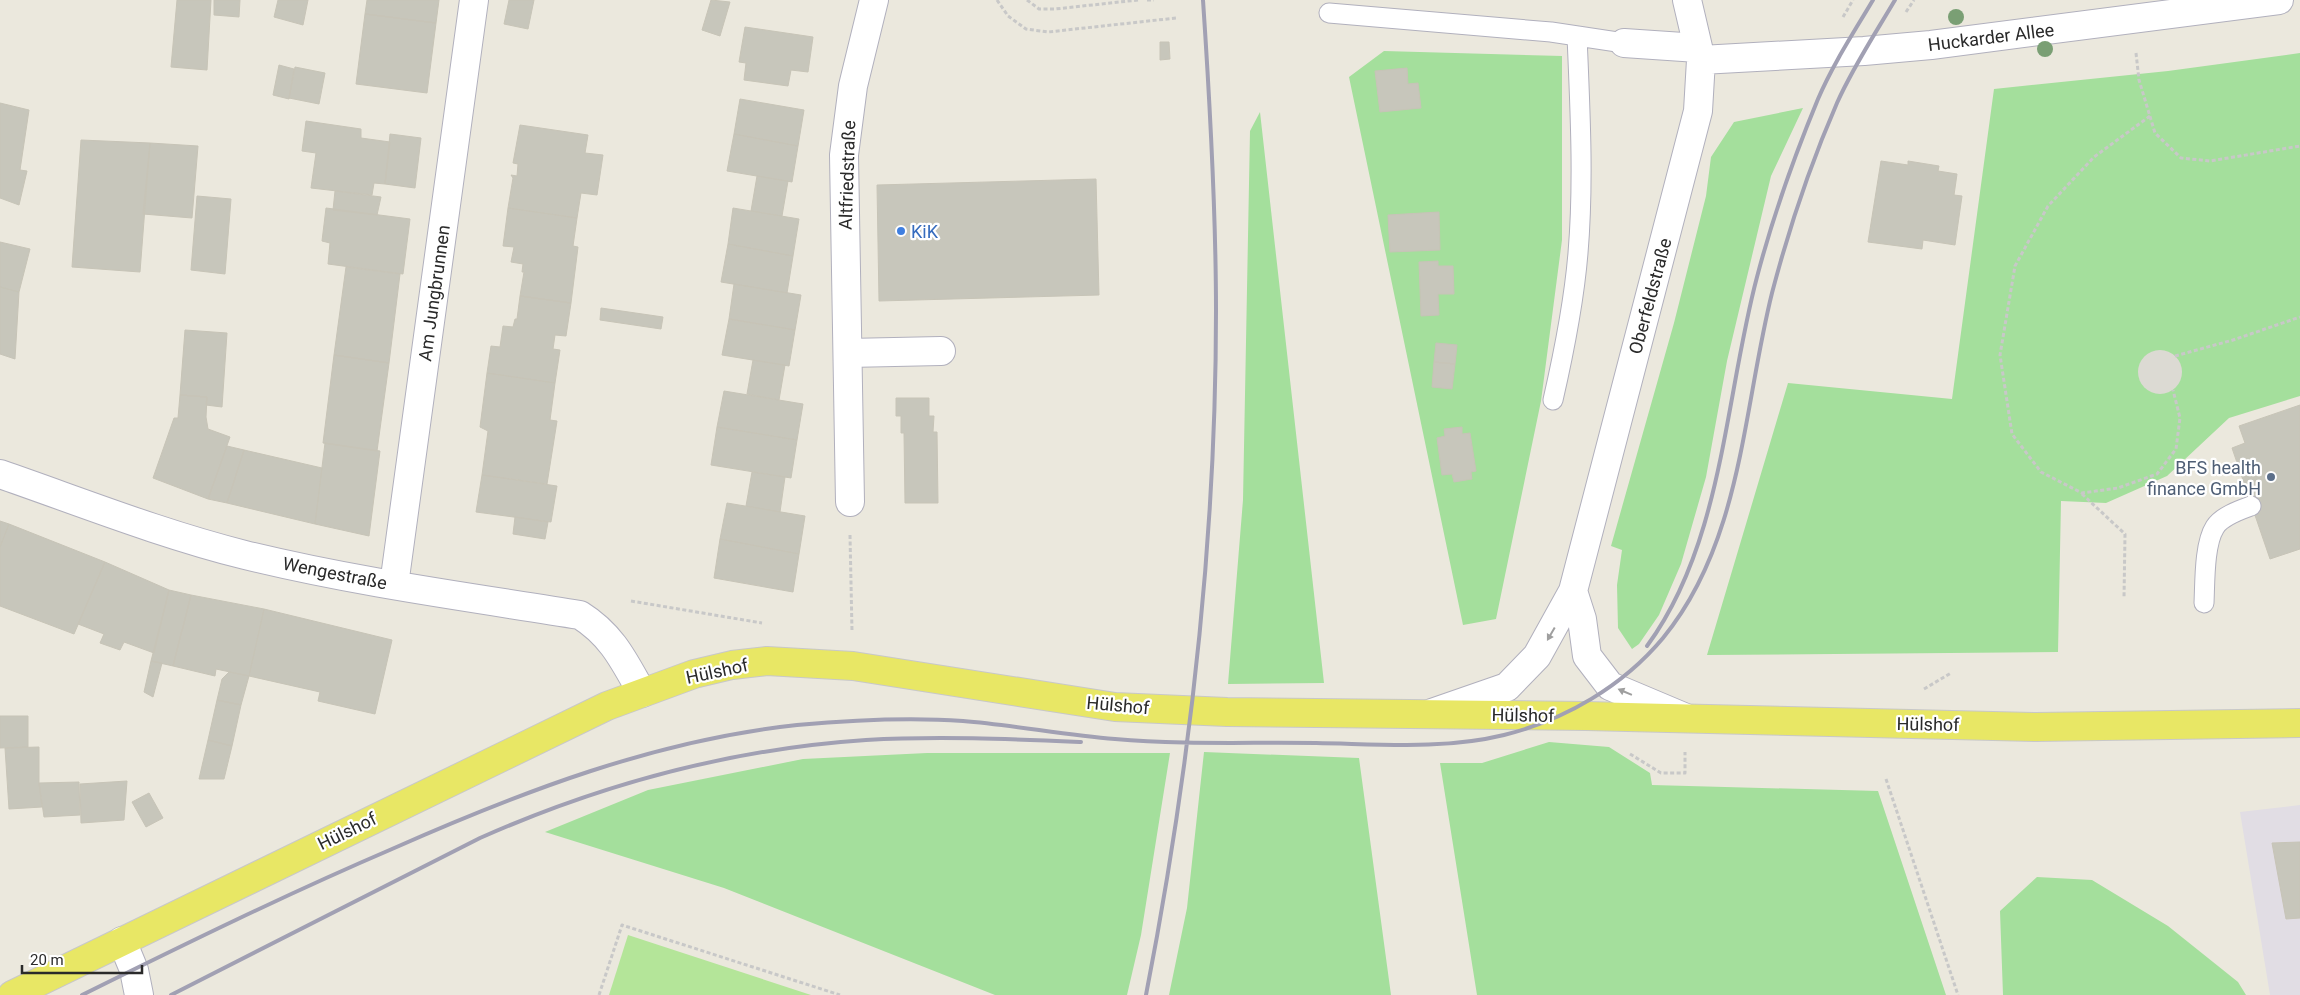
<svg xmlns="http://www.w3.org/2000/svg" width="2300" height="995" viewBox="0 0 2300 995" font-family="Roboto,sans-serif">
<rect width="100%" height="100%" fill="#ebe8dd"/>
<!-- industrial -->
<path fill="#e1dde4" d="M2300 805V995H2270L2240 812Z"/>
<!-- green -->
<path fill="#a4df9c" d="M1384 51 1562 56V240L1541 401 1496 619 1463 625 1349 77Z
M2300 53V396L2229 418 2167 476 2106 503 2061 501 2058 652 1707 655 1788 383 1952 399 1994 89 2168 71Z
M1803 108 1771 176 1727 361 1706 477 1681 564 1659 615 1639 644 1632 649 1618 628 1617 585 1622 550 1611 546 1674 323 1706 196 1711 157 1734 122Z
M1260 112 1324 683 1228 684 1243 500 1250 131Z
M1549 742 1609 747 1650 773 1652 785 1878 791 1946 995H1477L1440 763H1482Z
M1204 752 1359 758 1391 995H1169L1187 908Z
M927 753H1170L1141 935 1127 995H995L724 888 545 832 648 790 803 759Z
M2037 877 2092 880 2168 926 2238 982 2246 995H2003L2000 911Z"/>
<!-- pitch -->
<path fill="#b4e599" d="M628 935 811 995H609Z"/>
<!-- plaza -->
<path fill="#dcdad3" d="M2138 372a22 22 0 1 1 44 0a22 22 0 1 1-44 0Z"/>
<!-- building -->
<path fill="#c7c6bb" stroke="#c7c4b7" d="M177 0H211L207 70 171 67Z
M214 0H240L239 17 214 15Z
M278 0H308L303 25 274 17Z
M367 0H439L436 23 365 14Z
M509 0H534L528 29 504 24Z
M711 0 730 2 720 36 702 30Z
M365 14 436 23 427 93 356 84Z
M745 27 813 37 808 72 791 70 788 86 744 80 746 63 739 62Z
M1160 42H1169L1170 59 1160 60Z
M279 65 294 69 289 99 273 95Z
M295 67 325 73 319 104 289 98Z
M1407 68 1408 84 1418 83 1421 108 1380 112 1375 71Z
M740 99 804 110 798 146 734 134Z
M0 103 29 110 20 170 27 171 19 205 0 198Z
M306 121 361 129V138L390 142 385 184 374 183 372 195 311 188 316 153 302 151Z
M520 125 588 135 585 153 603 155 597 195 581 193 577 218 508 208 513 178 511 175 517 176 518 164 513 163Z
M390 134 421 138 415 188 385 184Z
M734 134 798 146 792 182 727 171Z
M81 140 150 143 140 272 72 267Z
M150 143 198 146 192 218 143 214Z
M1881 161 1908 165V161L1939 166 1938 171 1957 174 1954 195 1962 196 1955 245 1923 240 1922 249 1868 242Z
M757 176 788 181 782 216 751 211Z
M1096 179 1099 295 879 301 877 185Z
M335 191 381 197 377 215 333 210Z
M197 196 231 199 225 274 191 270Z
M326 208 410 219 403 274 328 264 330 243 322 241Z
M508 208 577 218 573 246 578 247 571 303 520 296 524 272H522L523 264 511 262 514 247 503 246Z
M733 208 799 219 793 256 728 244Z
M1439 212 1440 250 1390 252 1388 215Z
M0 242 30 249 19 292 0 287Z
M728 244 793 256 787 293 721 282Z
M1438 261V266H1453L1454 294H1438L1439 315 1421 316 1419 262Z
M346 267 400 274 389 363 334 355Z
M734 284 801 295 795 330 729 319Z
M0 287 19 292 15 359 0 354Z
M520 296 571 303 566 336 555 335 553 349 560 350 555 383 487 373 491 346 500 347 503 326 513 327 515 319H517Z
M601 308 663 317 661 329 600 320Z
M729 319 795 330 789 366 722 355Z
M185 330 227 333 222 407 206 405 207 397 180 395Z
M1436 343 1457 345 1455 364 1434 362Z
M334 355 389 363 377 451 323 443Z
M753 360 785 365 779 400 747 394Z
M1434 362 1455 364 1452 389 1432 387Z
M487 373 555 383 550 420 557 421 547 484 482 475 488 431 480 427Z
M724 391 803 404 797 440 717 427Z
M180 395 207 397 206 417 208 429 230 437 208 499 153 478 174 418H178Z
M896 398H929V416H934L933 432H937L938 503H905L904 433H901V416H896Z
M2300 405V549L2270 559 2232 448 2245 443 2239 426Z
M717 427 797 440 791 478 711 465Z
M1462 427V434L1470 433 1476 471 1471 472 1472 479 1454 482 1452 474 1442 475 1437 438 1445 436 1444 429Z
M325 443 380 451 369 536 315 524Z
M227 446 244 450 227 503 208 499Z
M244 450 322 468 315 524 227 503Z
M752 472 785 477 780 512 746 506Z
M482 475 557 486 551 522 476 512Z
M727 503 805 516 799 554 720 539Z
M515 517 548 522 545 539 513 534Z
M0 521 9 524 0 547Z
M9 524 105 562 74 634 0 606V547Z
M720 539 799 554 793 592 714 578Z
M105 562 169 590 154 653 124 642 120 650 100 643 104 634 78 624Z
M169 590 191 595 173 666 151 661Z
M191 595 264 609 249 676 216 669 215 676 173 666Z
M264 609 392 640 375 714 318 701 320 692 249 676Z
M151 661 162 663 153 697 144 692Z
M229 672 249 676 241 705 217 700 222 679Z
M217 700 241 705 232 746 208 740Z
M0 716H28V747L0 748Z
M208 740 232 746 224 779H199Z
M39 747V783L42 807 9 809 5 748Z
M127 781 124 820 81 823 80 784Z
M79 782 80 815 44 817 39 783Z
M149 793 163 818 146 827 132 802Z
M2300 842V918L2286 919 2272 843Z"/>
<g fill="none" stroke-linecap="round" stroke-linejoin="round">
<defs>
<path id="lane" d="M1329 13 1551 32 1624 43
M1553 400C1564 352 1574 302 1578 253 1584 182 1580 108 1577 36
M2204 603C2205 583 2204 544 2215 527 2222 516 2240 510 2251 506"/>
<path id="street" d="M1624 43 1698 48
M1701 60 1864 51 1931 45 2279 0
M848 353 941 351
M0 474C81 502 161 534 245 555 355 582 468 597 580 615 612 635 624 661 642 693
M850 502 844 155 853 86 874 0
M394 585 474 0
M1573 591 1582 619 1587 656 1610 686 1686 718
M1432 713 1507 687 1537 656 1573 591 1698 111 1701 60 1687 0
M122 941 134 970 139 995"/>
<path id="primary" d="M12 995 607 706 694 674 732 665 767 661 853 666 1115 707 1227 712 1586 716 2036 727 2300 723"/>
</defs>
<!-- lane casing -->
<use href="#lane" stroke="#b1b0bd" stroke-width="21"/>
<!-- street casing -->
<use href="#street" stroke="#b1b0bd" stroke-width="30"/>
<!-- primary casing -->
<use href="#primary" stroke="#c8c8c8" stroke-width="30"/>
<!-- path -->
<path stroke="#c8c8c8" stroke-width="3" stroke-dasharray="4 2.5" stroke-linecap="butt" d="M997 0 1008 16 1026 29 1048 32 1176 18
M1027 0 1039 9H1055L1138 0
M1147 0H1154
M1906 12 1914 0
M1843 17 1853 0
M2136 53 2139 80 2155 133 2181 158 2210 161 2300 146
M2150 116 2094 157 2048 206 2015 266 2000 355 2012 434 2041 472 2082 493 2118 488 2157 474 2176 449 2180 418 2173 390
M2175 356 2233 340 2300 317
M2082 494 2125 534 2124 598
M850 535 852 631
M631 601 762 623
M1924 689 1951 673
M1630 754 1661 773H1685V752
M1886 779 1958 995
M599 995 622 925 840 995"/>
<!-- lane -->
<use href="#lane" stroke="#fff" stroke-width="19"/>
<!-- street -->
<use href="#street" stroke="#fff" stroke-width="28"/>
<!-- primary -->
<use href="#primary" stroke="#e8e765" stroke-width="28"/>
<!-- rail -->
<path stroke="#a1a0b3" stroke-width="4" d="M1647 646C1723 543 1725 397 1757 277 1773 216 1794 157 1818 99 1833 64 1854 32 1873 0
M82 995C185 944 287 894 392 849 521 792 656 740 797 725 852 720 908 717 963 721 1014 725 1064 735 1115 739 1181 745 1249 742 1316 743 1378 744 1443 750 1504 735 1565 720 1623 686 1663 638 1742 542 1743 409 1772 293 1789 228 1810 165 1837 103 1853 67 1875 34 1895 0
M171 995 480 838C602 784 732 749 866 740 938 736 1009 739 1081 742
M1146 995C1190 769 1216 541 1216 311 1216 207 1210 104 1203 0"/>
</g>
<!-- trees -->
<g fill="#7a9f74">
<circle cx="1956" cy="17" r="8"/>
<circle cx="2045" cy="49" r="8"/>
</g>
<!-- one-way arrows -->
<defs><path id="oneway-solid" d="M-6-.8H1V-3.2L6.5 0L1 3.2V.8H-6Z" transform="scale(1.25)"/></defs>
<g fill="#9f9f9f">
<use href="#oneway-solid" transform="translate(1551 634) rotate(120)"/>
<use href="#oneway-solid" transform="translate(1625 692) rotate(-157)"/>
</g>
<!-- markers -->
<circle fill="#3f7fe0" stroke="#fff" stroke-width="2" cx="901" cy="231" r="5"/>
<circle fill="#5c6f8a" stroke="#fff" stroke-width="2" cx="2271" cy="477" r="5"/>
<g text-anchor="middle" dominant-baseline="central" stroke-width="4.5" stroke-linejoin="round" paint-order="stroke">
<!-- street labels -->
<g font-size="18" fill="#2a2a2a" stroke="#fff">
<text transform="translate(1991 37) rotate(-7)">Huckarder Allee</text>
<text transform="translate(847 175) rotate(-88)">Altfriedstraße</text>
<text transform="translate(434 293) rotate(-82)">Am Jungbrunnen</text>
<text transform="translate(1650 296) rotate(-75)">Oberfeldstraße</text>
<text transform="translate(335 573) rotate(11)">Wengestraße</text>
<text transform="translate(717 671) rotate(-12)">Hülshof</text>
<text transform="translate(1118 705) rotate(5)">Hülshof</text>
<text transform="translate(1523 715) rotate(1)">Hülshof</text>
<text transform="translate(1928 724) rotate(1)">Hülshof</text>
<text transform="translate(347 831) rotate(-26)">Hülshof</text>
</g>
<!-- shop labels -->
<g font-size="18" fill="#366cbe" stroke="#fff" text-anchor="start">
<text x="911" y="231">KiK</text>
</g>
<!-- service labels -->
<g font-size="18" fill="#4e5e75" stroke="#fff" text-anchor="end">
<text x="2261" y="467">BFS health<tspan x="2261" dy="21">finance GmbH</tspan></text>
</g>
</g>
<!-- scale -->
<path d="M22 965v8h120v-8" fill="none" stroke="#2a2a2a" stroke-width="2.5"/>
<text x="30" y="965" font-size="15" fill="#2a2a2a" stroke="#ffffff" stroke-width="4" paint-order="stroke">20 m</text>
</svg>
